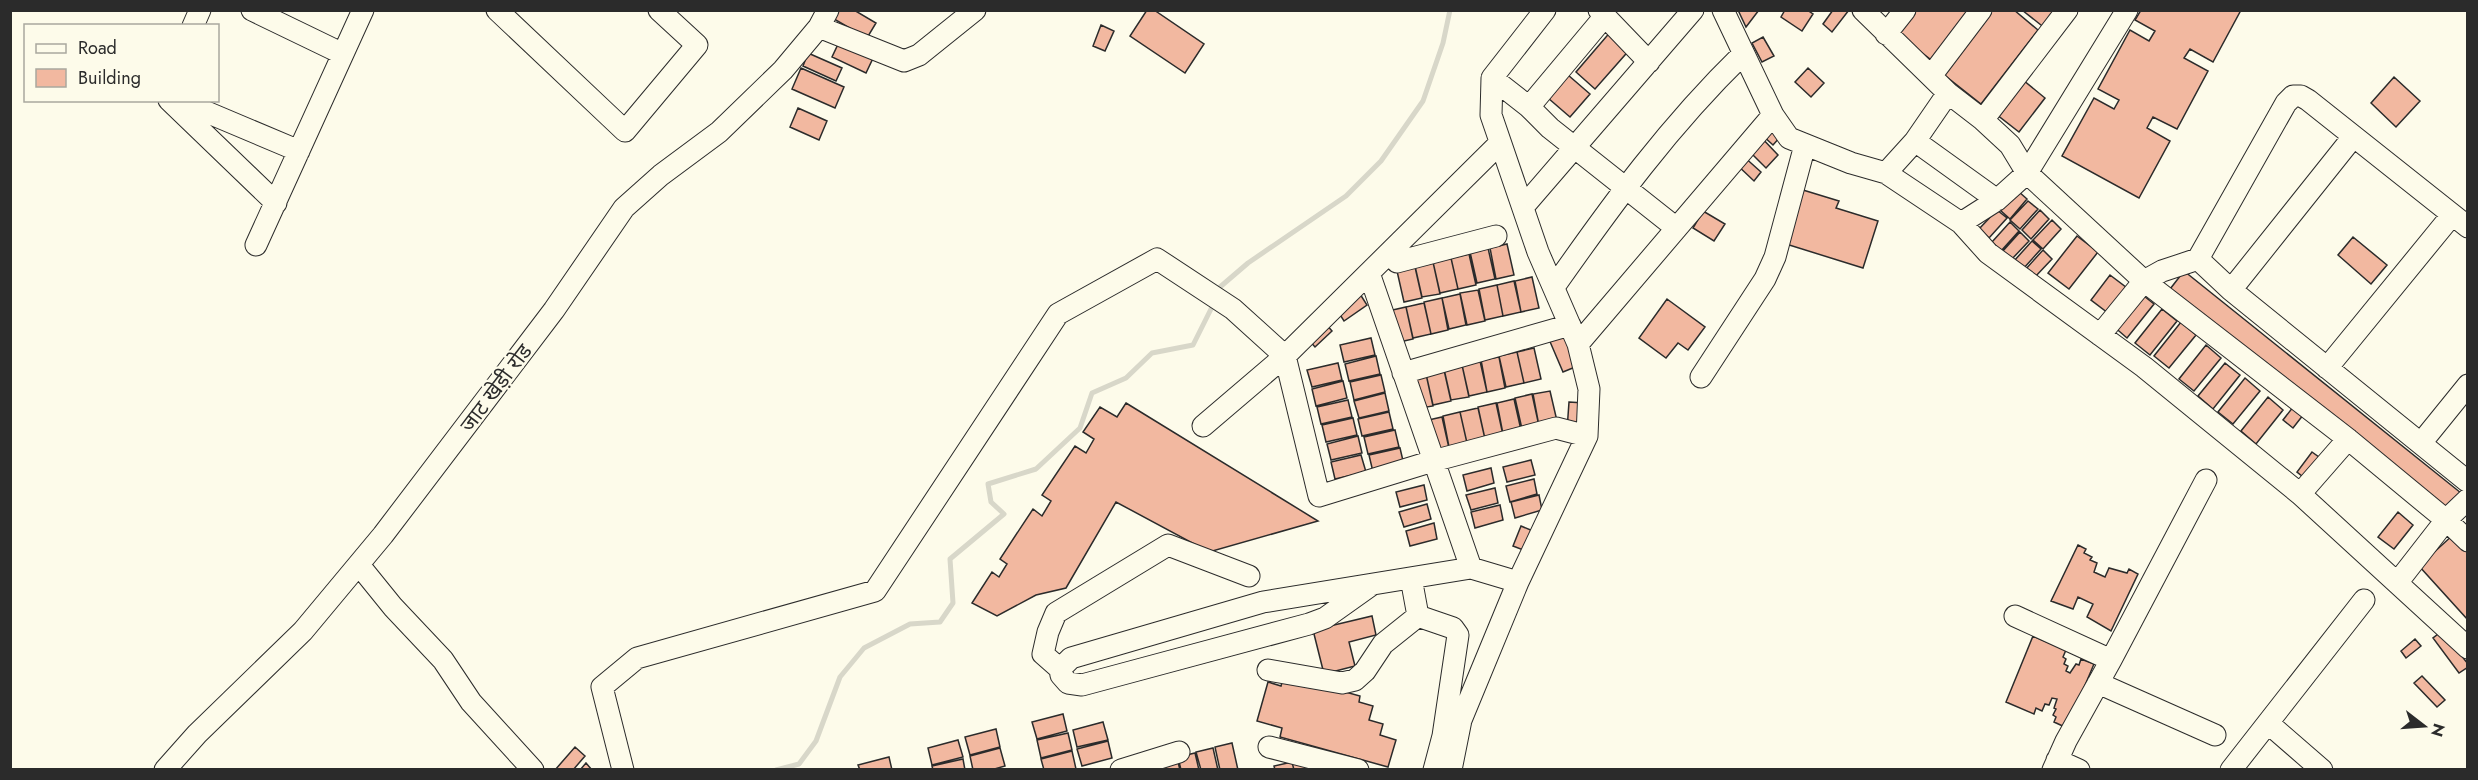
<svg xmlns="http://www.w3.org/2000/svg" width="2478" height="780" viewBox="0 0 2478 780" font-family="Jost,'Noto Sans Devanagari',sans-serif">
<rect width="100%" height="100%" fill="#fdfbea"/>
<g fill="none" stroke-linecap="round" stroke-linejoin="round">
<!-- stream -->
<path stroke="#d8d7c9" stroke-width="5" d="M1218 293 1220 287 1248 263 1346 196 1381 161 1423 101 1443 43 1450 10
M776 770 799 764 816 741 840 677 864 648 910 624 940 622 953 603 950 559 1004 514 991 502 988 484 1036 469 1080 428 1092 393 1126 378 1152 353 1193 345 1215 301"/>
</g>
<!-- building -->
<path fill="#f2b8a0" stroke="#2b2b2b" stroke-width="1.5" d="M838 10H854L876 23 867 38 834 19Z
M1147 10H1154L1204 44 1185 73 1130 36Z
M1738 10H1759L1746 27Z
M1785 10H1807L1813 14 1802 31 1781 17Z
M1833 10H1849L1832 32 1823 24Z
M1913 10H1974L1934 62 1896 33Z
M1992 10H2014L2038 30 1981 104 1943 74Z
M2022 10H2060L2046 29Z
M2141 10H2241L2213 62 2190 49 2184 58 2208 71 2177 129 2153 117 2147 128 2170 141 2139 198 2062 156 2094 98 2114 109 2119 100 2098 89 2130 30 2149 41 2155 31 2135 20Z
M1101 25 1114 31 1105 51 1093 46Z
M1612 30 1632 47 1595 89 1576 72Z
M1763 37 1774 56 1762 62 1752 43Z
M841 38 875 54 866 73 832 57Z
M808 53 842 68 836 81 803 66Z
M801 68 844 87 835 108 792 89Z
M1808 68 1824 83 1811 97 1795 82Z
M1568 75 1590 94 1570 117 1548 98Z
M2394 77 2420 101 2396 127 2371 103Z
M2023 80 2045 98 2019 132 1996 114Z
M798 108 827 121 819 140 790 127Z
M1771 125 1782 135 1773 145 1761 134Z
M1759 135 1778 155 1766 168 1746 148Z
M1742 155 1761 172 1754 181 1735 163Z
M1803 190 1839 201 1836 208 1878 221 1863 268 1786 244Z
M2018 191 2027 199 2010 219 2000 210Z
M2028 201 2038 209 2020 229 2010 220Z
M1997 210 2007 218 1989 238 1979 229Z
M2040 210 2049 219 2031 239 2022 230Z
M1703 211 1725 224 1714 241 1693 228Z
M2052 220 2061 229 2043 249 2033 240Z
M2010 222 2019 231 2001 251 1992 242Z
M2020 232 2029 241 2011 260 2002 252Z
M2077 236 2098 252 2069 289 2048 273Z
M2353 237 2387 265 2371 284 2338 255Z
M2032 241 2041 249 2023 269 2014 261Z
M1507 244 1514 275 1496 279 1490 248Z
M1488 248 1495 279 1477 283 1470 252Z
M2043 250 2052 259 2034 278 2025 270Z
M1469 254 1476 285 1458 289 1451 258Z
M1451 258 1458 289 1440 293 1433 262Z
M1433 262 1440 294 1422 297 1415 266Z
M1415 267 1422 298 1404 302 1397 271Z
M2184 271 2461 493 2443 515 2167 293Z
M2110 275 2131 291 2112 316 2091 300Z
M1532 277 1539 308 1521 312 1515 281Z
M1514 281 1521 312 1503 316 1497 285Z
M1497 285 1503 316 1485 320 1479 289Z
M1478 290 1485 321 1467 325 1460 293Z
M2139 292 2154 304 2127 338 2112 325Z
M1360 294 1367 305 1344 321 1337 310Z
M1460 294 1466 325 1449 329 1442 298Z
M1442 298 1448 330 1431 334 1424 302Z
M1667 299 1705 327 1688 350 1678 343 1666 358 1639 338Z
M1424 303 1431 334 1413 338 1406 307Z
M1406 307 1413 339 1395 343 1388 311Z
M2162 309 2177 321 2150 355 2135 343Z
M2181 322 2196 335 2169 368 2154 356Z
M1325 323 1332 331 1315 347 1308 339Z
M1564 330 1580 365 1563 372 1548 337Z
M1371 338 1375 355 1344 362 1340 345Z
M2206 345 2221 358 2194 391 2179 379Z
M1534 348 1541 379 1524 383 1517 352Z
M1517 352 1524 383 1506 387 1499 356Z
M1376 356 1380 374 1349 381 1345 364Z
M1499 357 1505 388 1487 392 1481 360Z
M1480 361 1487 392 1469 396 1462 365Z
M1338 363 1342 380 1312 387 1307 370Z
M2225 363 2240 375 2213 409 2198 396Z
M1462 365 1469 397 1451 400 1444 369Z
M1444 370 1451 401 1433 405 1426 374Z
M1426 374 1433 406 1415 409 1409 378Z
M1381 375 1385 392 1354 400 1350 382Z
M2245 378 2260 391 2233 424 2218 412Z
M1343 381 1347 398 1316 406 1312 389Z
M1550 391 1557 421 1539 426 1533 394Z
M1385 393 1389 411 1359 418 1354 401Z
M1532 394 1539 426 1522 429 1515 398Z
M2268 397 2283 410 2256 444 2241 431Z
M1514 399 1521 430 1503 434 1497 403Z
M1348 400 1352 417 1321 424 1317 407Z
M1569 402 1584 403 1582 431 1567 430Z
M2297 402 2307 410 2293 428 2283 420Z
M1126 403 1318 521 1209 552 1116 502 1066 588 1036 595 997 616 972 603 992 572 999 577 1007 564 1000 559 1033 509 1042 516 1051 501 1042 495 1075 446 1086 453 1094 439 1083 432 1100 407 1117 417Z
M1496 403 1503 435 1485 439 1478 407Z
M1478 408 1485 439 1467 443 1460 412Z
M1389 412 1393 429 1362 436 1358 419Z
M1460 412 1467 443 1449 447 1443 416Z
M1442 417 1449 448 1431 452 1424 421Z
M1353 418 1357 435 1326 442 1322 425Z
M1395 430 1399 447 1368 454 1364 437Z
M1358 436 1362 453 1331 460 1327 444Z
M1400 448 1404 465 1373 472 1369 455Z
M2312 452 2323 460 2307 480 2297 472Z
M1361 455 1366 472 1335 479 1331 462Z
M1531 460 1535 475 1507 482 1503 467Z
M1491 468 1494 483 1467 491 1463 475Z
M1534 479 1537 494 1510 502 1506 486Z
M1424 485 1427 500 1400 507 1396 492Z
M1495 488 1498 503 1471 510 1466 495Z
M1539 495 1542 510 1515 518 1511 502Z
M1427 504 1431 519 1404 527 1399 512Z
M1500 505 1503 520 1475 528 1471 512Z
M2398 512 2413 525 2394 549 2378 537Z
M1434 523 1437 539 1410 546 1406 531Z
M1521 526 1533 531 1526 551 1513 546Z
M2454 534 2468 550V620L2419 566Z
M2078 545 2086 549 2084 553 2092 557 2090 560 2097 563 2094 572 2105 577 2109 568 2127 573 2129 569 2138 574 2111 631 2087 617 2093 604 2078 597 2073 609 2051 601Z
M1372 616 1376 635 1349 642 1355 666 1324 674 1313 630Z
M2442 631 2468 664V667L2459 673 2433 638Z
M2033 636 2066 650 2063 657 2066 659 2064 664 2068 666 2066 671 2070 673 2076 664 2079 665 2081 659 2094 664 2067 728 2054 722 2056 717 2053 715 2056 709 2054 708 2057 699 2052 698 2049 705 2045 704 2042 711 2036 708 2034 714 2006 702Z
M2415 639 2421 646 2406 658 2401 651Z
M1284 675 1360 696 1359 702 1373 706 1369 720 1383 724 1380 735 1396 740 1388 767 1280 737 1282 728 1257 721 1268 682 1281 686Z
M2422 676 2445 700 2437 707 2414 683Z
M1063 714 1067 731 1037 739 1032 722Z
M1103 722 1108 740 1077 747 1073 730Z
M996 729 1000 747 970 755 965 737Z
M1068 733 1072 750 1041 758 1037 740Z
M958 740 963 757 932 765 928 748Z
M1108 741 1112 758 1082 766 1077 749Z
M1232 743 1238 770H1220L1215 747Z
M575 747 585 756 573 770H555Z
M1000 748 1005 766 991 770H973L970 756Z
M1213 748 1218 770H1201L1196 752Z
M1072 751 1076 769 1044 770 1041 759Z
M1195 753 1199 770H1181L1178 757Z
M889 757 892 770H860L858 765Z
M1177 758 1180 770H1162L1161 762Z
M1310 758 1313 770H1294L1292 762Z
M963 759 965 770H933L932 766Z
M1292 762 1294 770H1275L1274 766Z
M586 763 592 770H580Z"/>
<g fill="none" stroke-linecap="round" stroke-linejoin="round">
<defs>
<path id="minor" d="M252 10 343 54
M497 10 625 131 697 45 659 10
M1599 10 1649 62
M1723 10 1773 115 1789 138 1851 163 1886 173 1961 223 1988 253 2144 367 2300 494 2468 648
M1863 10 1948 93 1983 120 2010 145 2027 173 2144 281 2348 439 2446 520 2468 541
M1605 16 1529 107 1550 128 1675 227
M193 26 200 10
M819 27 904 61 919 55 975 10
M1886 34 1905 10
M1931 76 1981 10
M1492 78 1529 107
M169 100 276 203
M178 100 299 151
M1983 120 2067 10
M1915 141 1997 200
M1886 173 1915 141 1948 93
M1524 206 1693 10
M1961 223 1997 200 2027 173 2127 10
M256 245 363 10
M2198 259 2286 103 2293 96H2301L2308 100 2468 227
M1397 262 1496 236
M1369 273 1471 568
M1554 287C1613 203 1669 126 1743 54
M2231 290 2353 137
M2100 335 2144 281 2162 271 2198 259 2231 290 2467 481
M1578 344 1773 115
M2327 368 2452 215
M1403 373 1570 325
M1701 377 1765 279 1775 257 1805 145
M1203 426 1285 356 1500 143
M2421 443 2468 385
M2300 494 2348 439
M359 565 393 607 443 660 471 702 533 770
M1249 576 1168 545 1056 613 1048 632 1043 654 1060 669 1071 658 1263 602 1471 568 1518 582
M1411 578 1418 616 1453 628 1458 635 1443 736 1434 770
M2397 583 2446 520 2468 499
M2015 616 2111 660
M1060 669 1061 675 1068 683 1082 685 1309 624 1325 618 1370 586
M1268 670 1342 683 1355 680 1365 671 1383 644 1418 616
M2098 683 2215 735
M2268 723 2322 770
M1269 747 1358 770
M2057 760 2079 770
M165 770 197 734 303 631 383 535 554 310 624 208 661 175 719 132 783 70 819 27 828 10
M623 770 602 687 637 658 875 591 1058 314 1157 259 1233 309 1285 356 1319 496 1433 461 1556 428 1587 436
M1121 770 1179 752
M1451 770 1461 720 1518 582 1587 436 1589 389 1578 344 1538 252 1491 115 1492 78 1545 10
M2053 770 2066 741 2111 660 2206 480
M2231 770 2364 600"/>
</defs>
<!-- minor casing -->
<use href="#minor" stroke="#2b2b2b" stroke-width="23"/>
<!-- minor -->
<use href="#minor" stroke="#fdfbea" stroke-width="21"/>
</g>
<g text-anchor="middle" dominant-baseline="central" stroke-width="4.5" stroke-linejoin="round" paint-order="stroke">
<!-- street labels -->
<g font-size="21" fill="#2b2b2b" stroke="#fdfbea">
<text transform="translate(496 388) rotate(-53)">जाट खेड़ी रोड</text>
</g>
</g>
<!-- border -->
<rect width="2478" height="780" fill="none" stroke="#2b2b2b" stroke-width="24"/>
<!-- legend -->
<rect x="24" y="24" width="195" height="78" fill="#fdfbea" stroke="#a9a89e" stroke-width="1.5"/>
<rect x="36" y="44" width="30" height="9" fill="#fdfbea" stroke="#a9a89e" stroke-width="1.5"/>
<text x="78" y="54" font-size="18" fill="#2b2b2b">Road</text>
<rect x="36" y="69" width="30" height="18" fill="#f2b8a0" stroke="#a9a89e" stroke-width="1.5"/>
<text x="78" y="84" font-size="18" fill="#2b2b2b">Building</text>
<!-- north arrow -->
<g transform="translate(2424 726) rotate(107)" stroke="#fdfbea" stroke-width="4.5" paint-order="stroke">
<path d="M0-4.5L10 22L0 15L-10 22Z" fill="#2b2b2b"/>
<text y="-9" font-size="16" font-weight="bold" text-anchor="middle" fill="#2b2b2b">N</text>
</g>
</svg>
